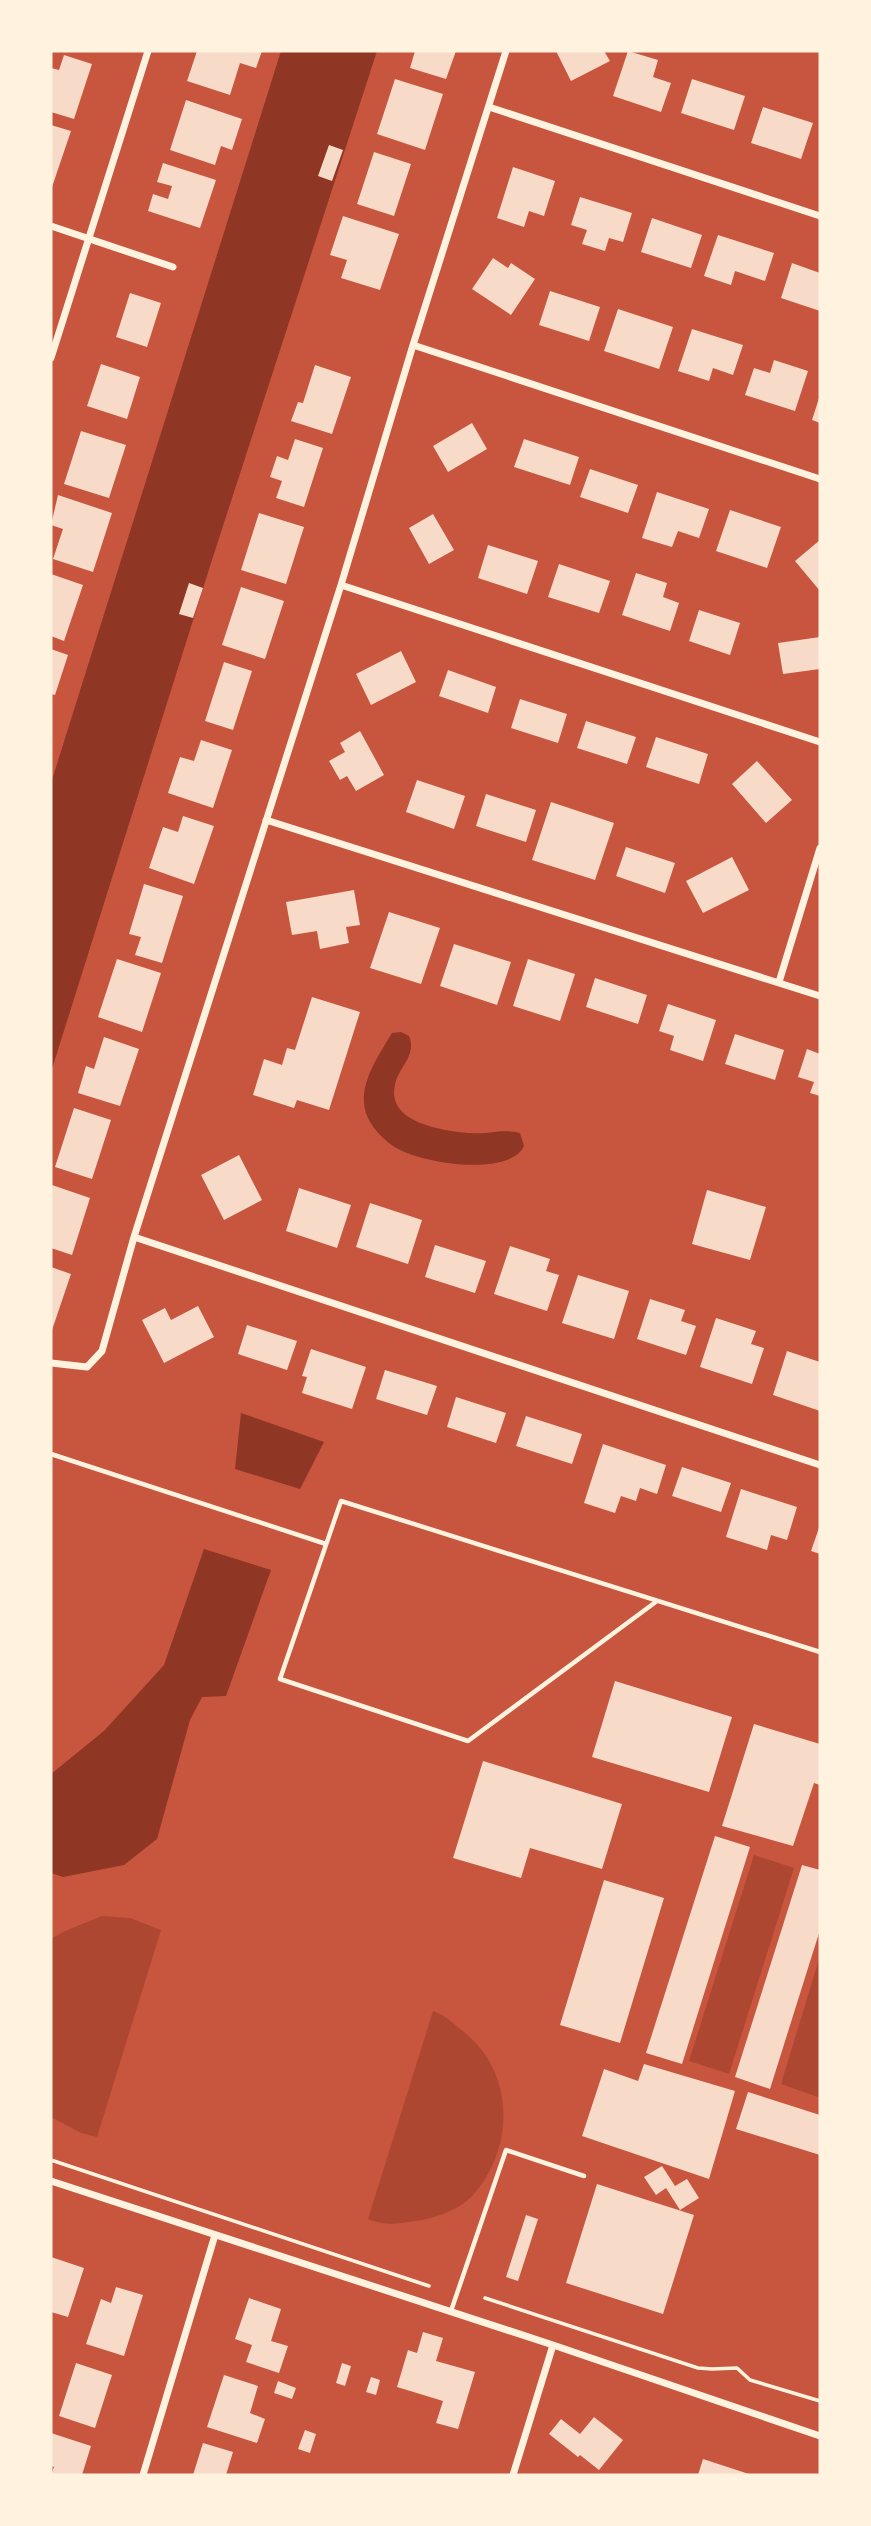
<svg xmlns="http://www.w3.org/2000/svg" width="871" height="2526" viewBox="0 0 871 2526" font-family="'Zilla Slab',serif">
<rect width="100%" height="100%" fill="#c8553d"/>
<!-- green -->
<path fill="#ae4732" d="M754 1855 794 1868 729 2074 689 2061Z
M102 1916 130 1918 161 1930 97 2137 81 2133 51 2117V1939L65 1931Z
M820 1956V2088L818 2097 781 2084Z
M433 2011C445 2015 454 2024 464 2032 515 2073 515 2147 473 2195 460 2210 433 2219 415 2221 395 2224 387 2226 368 2219Z"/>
<!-- water -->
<path fill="#8f3625" d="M281 51H377L211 563 51 1072V783Z
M401 1032 409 1036C417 1056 399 1066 395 1085 386 1123 444 1131 471 1133 490 1135 499 1128 520 1133L524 1146C509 1178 417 1163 393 1146 379 1136 365 1120 364 1103 362 1079 380 1053 392 1033Z
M241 1413 324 1442 300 1489 235 1469Z
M204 1549 271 1570 226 1696 202 1697 190 1720 157 1839 124 1865 63 1877 51 1873V1774L104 1731 164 1665Z"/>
<!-- building -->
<path fill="#f7dbc8" d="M197 51H262L256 68 240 63 230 95 187 81Z
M415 51H456L446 79 410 68Z
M556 51H604L610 61 571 81Z
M628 51 658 60 653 77 671 83 661 112 613 96Z
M64 55 92 64 74 119 51 112V68L59 70Z
M395 79 443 94 425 150 377 134Z
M692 79 745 96 734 130 681 113Z
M186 100 242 119 232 150 221 146 215 165 170 150Z
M763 107 813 123 801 159 751 143Z
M51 125 71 131 51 190Z
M329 145 343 150 332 181 318 176Z
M374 152 411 164 394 216 357 204Z
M163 163 216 180 200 228 148 211 153 194 168 199 172 186 157 182Z
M513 167 555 181 544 216 529 211 524 227 497 218Z
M580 197 632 213 623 242 609 238 605 251 582 244 587 230 571 225Z
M343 216 399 234 380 290 341 278 347 260 330 255Z
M652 218 702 235 691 268 641 252Z
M718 235 774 253 765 281 735 271 731 285 704 276Z
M493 258 508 268 511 263 535 279 511 315 472 289Z
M792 263 820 273V311L781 298Z
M550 291 600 307 589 341 539 325Z
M130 293 161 303 147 347 116 337Z
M618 309 673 327 659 369 604 351Z
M692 329 743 345 733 375 713 368 709 381 678 371Z
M774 360 808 371 795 411 745 395 754 368 770 373Z
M101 364 140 377 127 419 87 406Z
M315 365 351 377 332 434 291 421 298 402 303 403Z
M820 395V423L812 420Z
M472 423 487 449 448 472 433 446Z
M81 431 126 445 109 498 64 484Z
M295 439 323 448 304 507 276 498 282 481 270 477 277 456 288 460Z
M524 439 579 457 570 485 514 467Z
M590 469 638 485 628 513 580 497Z
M657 492 709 509 699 538 678 531 672 547 642 538Z
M58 495 112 513 93 572 53 559 63 529 51 525Z
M730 510 781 527 767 568 716 551Z
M259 513 304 527 286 584 241 570Z
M433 514 454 550 429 564 409 528Z
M820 540V591L795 561Z
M488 545 538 561 527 594 478 578Z
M559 564 610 581 599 613 548 597Z
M636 573 667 583 663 597 679 603 670 631 622 615Z
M51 574 83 585 64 641 51 636Z
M189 583 203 588 193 618 179 614Z
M241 587 284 601 265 659 222 645Z
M699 610 740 623 730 655 689 641Z
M820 637V669L783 674 778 643Z
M51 649 68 655 55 695 51 694Z
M401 651 416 682 371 705 356 674Z
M224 662 252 671 233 730 205 721Z
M448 670 496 687 488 713 439 696Z
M520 699 567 714 558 743 511 728Z
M586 721 636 737 627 764 577 748Z
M360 731 384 775 356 791 347 776 340 780 329 761 345 752 340 743Z
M656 737 708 754 699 784 646 767Z
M201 740 232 750 213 808 168 793 180 757 194 761Z
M757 761 792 800 766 823 732 784Z
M417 780 465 796 454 829 406 812Z
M486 794 536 810 526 842 476 826Z
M551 802 614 823 595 880 532 860Z
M183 816 214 826 194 884 149 868 163 827 178 832Z
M626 847 675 863 665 893 616 876Z
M732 857 749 890 703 913 686 881Z
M144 884 183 896 162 963 135 955 141 937 129 934Z
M354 890 360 925 346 927 349 943 320 949 317 931 292 935 286 902Z
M389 912 440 928 421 984 370 968Z
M454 944 511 962 497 1005 440 986Z
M117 959 161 973 142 1032 98 1017Z
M528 959 575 974 560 1021 513 1006Z
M595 978 647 995 638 1024 586 1007Z
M312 997 360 1012 329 1110 297 1100 294 1108 253 1095 264 1059 282 1065 287 1048 295 1050Z
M668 1004 716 1020 703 1061 670 1050 674 1036 659 1031Z
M735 1034 784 1050 775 1080 725 1064Z
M104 1037 139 1049 120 1106 78 1093 86 1066 94 1069Z
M807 1049 820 1054V1096L810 1093 814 1082 798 1077Z
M74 1108 111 1120 92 1179 55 1167Z
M239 1155 262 1200 224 1220 201 1175Z
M52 1185 90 1198 72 1255 51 1248Z
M299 1188 351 1205 337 1248 286 1231Z
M707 1190 766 1207 750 1260 692 1244Z
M370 1203 422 1220 408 1264 356 1247Z
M435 1245 486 1261 475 1293 425 1277Z
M510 1246 550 1259 546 1271 559 1275 547 1311 494 1294Z
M51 1267 71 1274 51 1333Z
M578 1275 629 1291 614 1339 562 1323Z
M650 1299 685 1310 681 1321 696 1326 686 1355 637 1339Z
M198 1306 214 1337 164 1363 142 1320 165 1308 171 1320Z
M716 1318 756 1331 751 1344 764 1348 752 1384 700 1367Z
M247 1325 297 1341 287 1370 238 1354Z
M311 1349 366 1367 352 1409 302 1393 307 1377 302 1376Z
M787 1351 820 1362V1411L773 1395Z
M385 1370 437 1386 427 1415 376 1399Z
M456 1397 506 1413 496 1443 447 1427Z
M526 1416 582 1434 572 1464 516 1446Z
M603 1444 666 1465 657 1494 640 1488 636 1501 621 1496 615 1513 584 1503Z
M682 1467 731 1483 721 1512 672 1496Z
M741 1489 797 1507 787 1540 771 1535 767 1550 726 1537Z
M820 1525V1554L811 1551Z
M615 1681 732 1717 709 1792 592 1757Z
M754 1724 820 1744V1785L814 1783 793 1846 722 1826Z
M483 1761 622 1804 602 1869 530 1848 521 1878 453 1858Z
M715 1836 750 1847 682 2064 646 2053Z
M802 1865 820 1870V1930L770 2089 735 2077Z
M604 1880 664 1898 620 2043 560 2025Z
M644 2064 735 2091 709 2179 582 2136 604 2069 638 2081Z
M748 2092 820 2115V2155L736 2129Z
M662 2166 675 2186 687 2179 699 2198 680 2210 666 2188 656 2195 644 2177Z
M597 2184 694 2215 663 2314 566 2283Z
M526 2215 538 2219 518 2281 506 2277Z
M51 2257 84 2268 68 2317 51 2312Z
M116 2287 143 2295 124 2356 86 2344 101 2299 111 2303Z
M249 2298 281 2309 271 2341 288 2346 279 2373 246 2362 252 2345 235 2339Z
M423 2332 443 2338 436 2361 475 2372 458 2429 436 2423 443 2401 397 2387 408 2350 417 2353Z
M76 2363 112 2375 95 2428 59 2416Z
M342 2363 351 2366 345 2386 336 2383Z
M224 2375 258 2386 250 2413 265 2419 257 2443 207 2427Z
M371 2377 380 2380 376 2395 366 2392Z
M278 2381 296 2388 292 2399 274 2393Z
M594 2417 623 2440 599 2470 580 2455 578 2457 549 2434 561 2419 580 2434Z
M305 2430 316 2434 310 2453 298 2449Z
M51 2433 91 2446 82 2475H51L54 2467 51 2466Z
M203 2443 233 2452 226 2475H193Z
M703 2459 752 2475H698Z"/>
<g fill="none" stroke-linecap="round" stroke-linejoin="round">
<!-- path -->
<path stroke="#fff3e0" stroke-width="3.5" d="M51 2160 429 2286
M485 2298 698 2368 712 2369 737 2368 750 2380 820 2401"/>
<!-- service -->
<path stroke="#fff3e0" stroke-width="4.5" d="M51 1454 326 1544
M657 1601 468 1741 280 1679 341 1501 820 1652
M451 2311 506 2150 584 2176"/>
<!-- minor -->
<path stroke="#fff3e0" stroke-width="7" d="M489 107 820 216
M51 226 173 267
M413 345 820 479
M51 358 148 51
M341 585 820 742
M266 820 820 996
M779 982 820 848
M134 1237 820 1465
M51 1363 87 1367 102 1351 134 1237 341 585 413 345 506 51
M51 2181 553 2345 820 2436
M143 2475 215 2235
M513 2475 553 2345"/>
</g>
<!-- border -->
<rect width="871" height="2526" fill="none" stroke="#fff3e0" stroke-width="105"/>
</svg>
